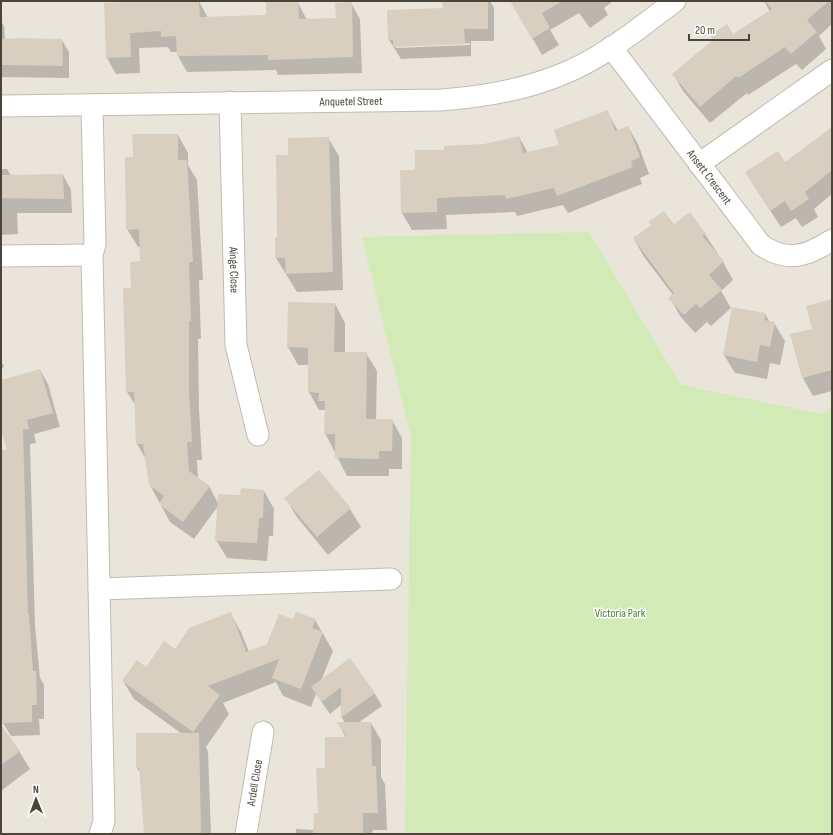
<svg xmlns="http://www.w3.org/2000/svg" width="833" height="835" viewBox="0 0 833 835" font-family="'Sofia Sans Condensed',sans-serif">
<rect width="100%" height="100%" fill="#f6f3ec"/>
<!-- residential -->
<path fill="#eae5da" d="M1 1H832V834H1Z"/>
<!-- green -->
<path fill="#d2eab5" d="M589 232 681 385 822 414 832 407V834H405L411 436 362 237Z"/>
<!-- shadow -->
<path fill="#0003" fill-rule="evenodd" d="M199 1 208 18 267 16 297 1 307 20 337 19 351 3 360 19 362 73 278 75 276 70 187 72 178 56 177 52H171L168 47 139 48 140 73 116 74 107 58 105 4Z
M443 1H490L494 8V41H471V56L401 59 389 40 388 11 444 9ZM469 43 470 45 396 48V46Z
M511 1H613L604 8 608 15 590 28 579 13 550 30 559 45 542 55Z
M764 1H832V24L819 36 826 49 802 70 796 64 748 95 747 93 710 123 683 91 673 74 770 12Z
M1 21 4 26 5 39 62 40 69 52V78L1 77Z
M607 111 618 131 628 127 638 144 649 174 640 178 642 184 568 213 563 205 517 216 515 212 446 215 447 229 412 230 402 213 416 171 445 151 484 145 519 137 528 153 560 145Z
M832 132V194L814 209 818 217 802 227 796 218 781 227 756 189 785 164Z
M178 135 188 153V165L197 180 203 280H199L201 339H198L199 409 202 460H197L198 479 209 486 218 503 264 491 274 509 273 536H269L267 561 227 558 216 540 218 506 194 539 170 522 150 485 146 459 137 444 136 406 127 392 132 289 141 262 140 247H138L127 229 134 158Z
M328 138 339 156 343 290 297 292 276 258V238H278L289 156Z
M1 169H7L11 176 63 175 71 190 72 213H17L18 234 1 235Z
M650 222 674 225 705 234 723 262 733 280 721 291 731 308 711 326 707 322 695 333 680 316 670 298 673 295 644 257 634 239 652 226Z
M832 300V391L813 396 803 378 791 334 814 329Z
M335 304 345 323V353H366L377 371 376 420H392L402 438V469H389V476H347L325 433V410H319L309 392V365H298L288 347Z
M765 314 770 322 774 323 785 341 780 365 770 363 767 379 735 373 724 355Z
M1 361 4 366 1 370Z
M40 370 48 384 60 427 34 434 36 443 30 444 35 626 40 678 44 685V719H39L40 735 11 736 3 723V665L1 662V513L8 451 1 426V381Z
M319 471 350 509 361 527 328 555 296 516 286 498Z
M231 614 241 632 249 652 268 645 294 621 315 620 333 651 321 681 350 660 375 694 382 706 358 723H371L381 740V777L385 784 387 830H373L372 834H296V829L314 830 319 814 326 769 346 738 338 723H345L342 718V704L330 714 316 694 311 707 283 696 276 682 223 703 229 714 206 747 208 752 211 834H145L141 774 137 768 182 734 134 699 123 681 175 651Z
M1 726 19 751 30 769 1 791Z"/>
<!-- building -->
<path fill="#d8cfc1" d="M143 1H199L200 17 266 15V1H298L299 19 336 18 335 3 352 2 353 57 268 60V55L177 56 176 36 161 37V31L130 33 131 57 106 58 104 3Z
M442 1H488V29H464L465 44 393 47V40H388L387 10 443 8Z
M510 1H562L542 13 550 28 532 39Z
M765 1H829L807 20 817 32 791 54 785 47 738 78 736 76 700 107 672 74 713 40 710 35 727 24 733 34 772 9Z
M20 38 62 39 63 66 1 65V39Z
M608 110 615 131 628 126 640 157 631 161 633 167 557 196 554 188 506 199 505 195 437 198V212L401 213 400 170H415V150H444V146L484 144 519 136 523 153 559 145 554 130Z
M832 127V170L805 192 809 199 791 211 785 201 770 211 745 172 778 151 785 162Z
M132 134H178V160H187L193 262H189L191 321H189V390L192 442H187L189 471 210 486 183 522 159 504 164 496 149 485 143 444H136L134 392H126L123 288H131L130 262 140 261 139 229 126 230 125 157H133Z
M329 137 333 272 286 274 285 258H275V237H277L276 155H288V138Z
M63 174 64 199 1 198V175Z
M664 211 674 224 690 212 706 234 702 236 724 261 709 275 722 290 700 308 696 304 684 315 668 298 674 293 633 238 651 225 648 222Z
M832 299V370L802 378 790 334 812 329 806 306Z
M288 302 335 303 334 352H367L366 419H393L392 451H379V459L335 458V434H324L325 401H318L319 393 308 392V348L287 347Z
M732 307 766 313 764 320 775 322 770 347 760 345 757 362 723 355Z
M40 369 53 413 27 420 29 429 23 430 28 614H29L33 671H36L37 705H32V722L2 723 1 450H7L1 430V380Z
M319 470 351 508 317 537 284 498Z
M241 488 264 490 263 518H259L257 543 215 541 218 494 240 495Z
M231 612 246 652 267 644 279 614 293 619 296 612 316 619 312 628 323 632 301 689 272 678 279 659 208 686 220 695 193 732 122 681 137 660 146 667 164 641 175 649 189 628Z
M350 658 375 693 341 718V687L322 702 311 687Z
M336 722H371L372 766H376L378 813H363V834H313L314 813H318L316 768H325V737H347Z
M1 725 20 751 1 765Z
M136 733H199L201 834H144L139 768H136Z"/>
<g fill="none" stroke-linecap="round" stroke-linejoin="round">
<defs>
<g id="minor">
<path id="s1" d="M611 47 761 245C788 263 807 256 832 240"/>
<path id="s2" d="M230 102 236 345 258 435"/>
<path d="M92 105 95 244 92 255 104 821 100 834"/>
<path id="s3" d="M1 106 441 100C482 97 521 91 560 75 602 59 639 28 675 1"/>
<path d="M699 164 832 70"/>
<path d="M1 256 92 255"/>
<path d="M99 589 391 579"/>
<path id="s4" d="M246 834 263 732"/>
</g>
</defs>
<!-- minor casing -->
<use href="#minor" stroke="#c2bbae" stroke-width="23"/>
<!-- minor -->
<use href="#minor" stroke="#fff" stroke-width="21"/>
</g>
<g text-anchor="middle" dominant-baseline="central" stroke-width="3" stroke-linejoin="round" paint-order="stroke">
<!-- street labels -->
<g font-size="12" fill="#4b4439" stroke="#fff">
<text stroke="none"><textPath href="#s3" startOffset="350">Anquetel Street</textPath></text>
<text stroke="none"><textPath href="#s1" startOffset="163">Ansett Crescent</textPath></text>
<text stroke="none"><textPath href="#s2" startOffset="168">Ainge Close</textPath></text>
<text stroke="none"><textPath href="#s4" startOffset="52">Ardell Close</textPath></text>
</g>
<!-- park labels -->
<g font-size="12" fill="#4a7f2a" stroke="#fff">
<text x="620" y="613">Victoria Park</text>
</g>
</g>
<!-- border -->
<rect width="833" height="835" fill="none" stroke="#4b4439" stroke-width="4"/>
<!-- north arrow -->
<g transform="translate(36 799) rotate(359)" stroke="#ffffff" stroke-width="3" paint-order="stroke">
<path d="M0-3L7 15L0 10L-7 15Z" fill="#4b4439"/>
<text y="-6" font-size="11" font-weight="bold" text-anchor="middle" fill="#4b4439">N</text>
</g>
<!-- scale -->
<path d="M689 34v6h60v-6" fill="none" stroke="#4b4439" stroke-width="2"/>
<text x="695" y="34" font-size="12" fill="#4b4439" stroke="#ffffff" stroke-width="3" paint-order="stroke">20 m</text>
</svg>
